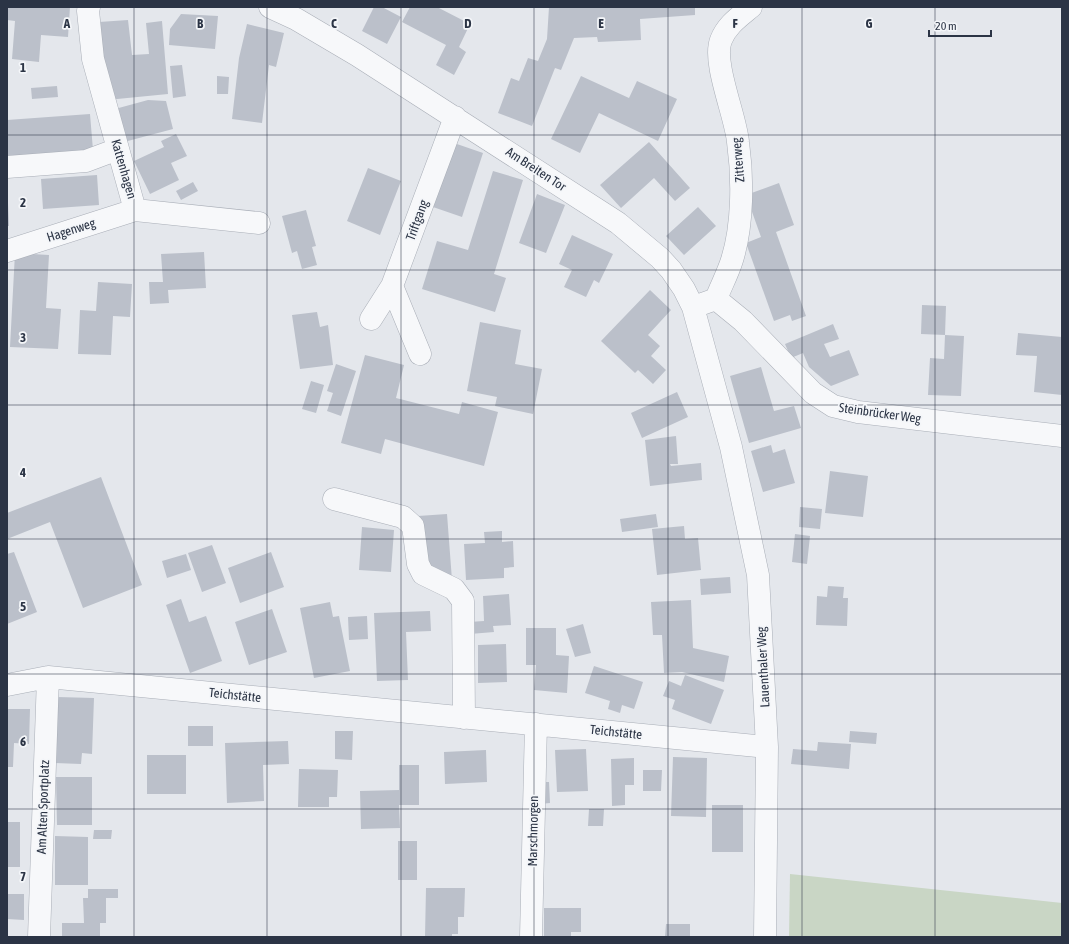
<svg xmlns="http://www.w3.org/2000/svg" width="1069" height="944" viewBox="0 0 1069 944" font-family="'Asap Condensed',sans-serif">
<rect width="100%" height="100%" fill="#e4e7ec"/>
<!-- green -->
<path fill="#c9d6c5" d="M790 874 1062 903V937H789Z"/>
<!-- building -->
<path fill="#bbc0ca" d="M7 7H70L68 37 41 35 39 62 12 59 15 21 7 20Z
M374 7H382L401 17 387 44 362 31Z
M410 7H437L470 24 459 47 466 52 454 75 436 65 446 45 402 22Z
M549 7H695V15L640 19 641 40 598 42 597 37 574 38 561 70 555 68 532 126 498 113 511 78 519 81 528 58 538 61 547 39Z
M181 14 218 16 215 49 169 45 170 29Z
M128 20 132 55 149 54 146 23 162 21 168 94 107 100 99 22Z
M247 24 284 33 276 67 269 65 262 123 232 119 239 58Z
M182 65 186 96 173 98 170 66Z
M217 76 229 77 228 94H217Z
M581 76 629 98 637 81 677 99 658 141 599 113 580 153 551 139Z
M57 86 58 97 32 99 31 88Z
M148 100 166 101 173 129 124 142 115 109Z
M90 114 93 150 7 156V120Z
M176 134 187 156 171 163 179 180 150 194 134 161 164 147 161 141Z
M649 142 690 188 675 201 654 178 621 208 600 185Z
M454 143 483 153 462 217 433 207Z
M368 168 401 181 380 235 347 221Z
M493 171 523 180 494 274 506 278 495 312 422 289 437 241 468 250Z
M97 175 99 205 43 209 41 179Z
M193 182 198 191 181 200 176 191Z
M779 183 794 225 776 232 806 316 792 321 790 315 774 321 746 243 761 237 746 195Z
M537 194 565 205 546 253 519 243Z
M7 203H8L9 226H7Z
M698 207 716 226 684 255 666 236Z
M306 210 316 246 312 247 317 265 302 269 297 251 292 253 282 216Z
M572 235 613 254 599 283 594 280 586 297 564 287 572 270 559 264Z
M204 252 206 288 168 290 169 303 150 304 149 282H163L161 254Z
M15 253 49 255 46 308 61 309 58 349 10 347Z
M98 282 132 284 130 317 113 316 111 355 78 354 80 310 96 311Z
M650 290 671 310 648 335 660 346 651 356 666 370 653 384 638 370 635 373 601 341Z
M922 305 946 306 945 335 964 336 961 396 928 395 930 358 944 359 945 335 921 334Z
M317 312 320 327 328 325 333 365 300 369 292 315Z
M480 322 521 330 515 364 542 369 533 414 495 406 497 397 467 391Z
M833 324 839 339 824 344 830 357 849 350 859 375 831 386 809 367 803 353 791 358 785 344Z
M1018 333 1062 337V395L1034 392 1037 356 1016 355Z
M365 355 404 365 396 398 459 414 462 402 498 412 484 466 385 439 381 454 341 443Z
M336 364 356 371 341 416 327 411 333 393 327 391Z
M761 367 774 411 794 406 801 428 749 443 730 376Z
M311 381 324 385 316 413 302 409Z
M677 392 688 417 642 438 631 413Z
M676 436 678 464H670L671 466 701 463 702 480 650 486 645 440Z
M771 445 773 453 785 449 795 483 763 492 751 451Z
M830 471 868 476 863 517 825 513Z
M101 477 142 585 83 608 50 522 7 539V513Z
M800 507 822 509 820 529 799 527Z
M447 514 452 580 422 563 418 516Z
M656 514 658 527 622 532 620 519Z
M684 526 685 539 698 538 701 570 657 575 652 529Z
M362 527 394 530 391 572 359 570Z
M502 531V542L513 541 514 567 504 568V578L466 580 464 544 485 543 484 532Z
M795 534 810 536 807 564 792 562Z
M212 545 226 583 202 592 188 553Z
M14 552 37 612 7 624V554Z
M271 552 284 587 240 603 228 568Z
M186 554 191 570 167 578 162 561Z
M730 577 731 593 701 595 700 579Z
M828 586 844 587 843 598H848L847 626 816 625 817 596 827 597Z
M509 594 511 625 493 626 494 632 470 634 469 622 484 621 483 596Z
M181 599 189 622 206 616 222 661 190 673 166 605Z
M691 600 693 648 729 656 724 682 682 672 664 673 662 635H653L651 602Z
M330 602 333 617 339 616 350 671 314 678 300 608Z
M272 609 287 652 249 665 235 622Z
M430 611 431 631 406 632 408 680 377 681 374 613Z
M367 616 368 639 349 640 348 617Z
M583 624 591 653 575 657 566 629Z
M526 628H556V655L569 656 567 693 534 690 536 665H526Z
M506 644 507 682 478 683V645Z
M594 666 643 682 634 709 622 705 620 713 608 709 610 701 585 693Z
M685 675 724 690 711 724 672 709 675 700 663 696 669 681 681 686Z
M57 697 94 698 92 754 82 753 81 764 55 763Z
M7 709H30L29 744 14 743 13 767H7Z
M188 726H213V746H188Z
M335 731H353L352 760 335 759Z
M850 731 877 733 876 744 849 742Z
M288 741 289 764 263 765 264 801 227 803 225 743Z
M818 742 851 744 849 769 791 764 793 749 817 751Z
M586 749 588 791 557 792 555 750Z
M486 750 487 782 445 784 444 752Z
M147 755H186V794H147Z
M673 757 707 758 706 817 671 816Z
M634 758V785H625V805L612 806 611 759Z
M399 765H419V805H399L400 828 361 829 360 791 399 790Z
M299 769 338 770 337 797H329V807H298Z
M643 770H662L661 791H643Z
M56 777H92V825H57Z
M538 782H549L550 803 539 804Z
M712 805H743V852H712Z
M589 809H604L603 826H588Z
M7 822H20V867H7Z
M94 830H112L111 839H93Z
M55 836 88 837V885H55Z
M398 841H417V880H398Z
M426 888H465L464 917H458V934H452V937H425Z
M88 889H118V898H106V923H100V937H62V923H84L83 898H88Z
M7 894H24V920L7 919Z
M544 908H581V932H571V937H544Z
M666 924H690V937H665Z"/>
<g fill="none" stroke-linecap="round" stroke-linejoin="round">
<defs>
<path id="minor" d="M89 7 88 11 93 59 135 210
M270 7 296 19 357 55 618 223 660 258 671 270 684 289 693 307 731 447 758 575 767 747 765 937
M7 167 86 161 118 149
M7 251 135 210 259 223
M392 286 420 354
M716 299 743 321 813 393 833 406 858 412 1062 436
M702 304 716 299C721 286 728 273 732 260 743 225 743 178 738 142 736 117 712 62 721 40 727 25 739 17 751 7
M371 319 392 286 455 117
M334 499 403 517 413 526 418 564 423 574 454 589 463 601 464 718
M7 685 48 677 767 747
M39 937 48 677
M531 937 536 724"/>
</defs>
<!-- minor casing -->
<use href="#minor" stroke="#a9aeb7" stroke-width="23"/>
<!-- minor -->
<use href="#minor" stroke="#f7f8fa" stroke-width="22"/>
</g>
<!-- grid -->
<path fill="none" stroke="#2b3445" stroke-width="1" stroke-opacity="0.55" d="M134 7V937M267 7V937M401 7V937M534 7V937M668 7V937M802 7V937M935 7V937M7 135H1062M7 270H1062M7 405H1062M7 539H1062M7 674H1062M7 809H1062"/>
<g text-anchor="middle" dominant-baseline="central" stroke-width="3.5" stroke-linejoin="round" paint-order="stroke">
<!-- street labels -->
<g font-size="13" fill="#2b3445" stroke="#f4f6f9">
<text transform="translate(738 160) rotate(-95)">Zitterweg</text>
<text transform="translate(124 169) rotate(74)">Kattenhagen</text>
<text transform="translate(536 169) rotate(33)">Am Breiten Tor</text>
<text transform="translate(417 220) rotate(-70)">Triftgang</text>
<text transform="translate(71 230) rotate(-18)">Hagenweg</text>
<text transform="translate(880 413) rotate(8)">Steinbrücker Weg</text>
<text transform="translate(763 667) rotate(-93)">Lauenthaler Weg</text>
<text transform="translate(235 695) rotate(6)">Teichstätte</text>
<text transform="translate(616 732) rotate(6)">Teichstätte</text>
<text transform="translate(43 807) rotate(-88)">Am Alten Sportplatz</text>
<text transform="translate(533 831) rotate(-89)">Marschmorgen</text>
</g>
</g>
<g font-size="13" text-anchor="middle" font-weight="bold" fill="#2b3445" stroke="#f4f6f9" stroke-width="3.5" stroke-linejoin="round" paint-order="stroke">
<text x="67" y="28">A</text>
<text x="200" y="28">B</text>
<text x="334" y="28">C</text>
<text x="468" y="28">D</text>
<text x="601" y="28">E</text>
<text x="735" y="28">F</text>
<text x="869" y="28">G</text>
<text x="23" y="72">1</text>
<text x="23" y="207">2</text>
<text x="23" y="342">3</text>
<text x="23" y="477">4</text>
<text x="23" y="611">5</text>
<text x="23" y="746">6</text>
<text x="23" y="881">7</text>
</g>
<!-- border -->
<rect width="1069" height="944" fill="none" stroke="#2b3445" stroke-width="16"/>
<!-- scale -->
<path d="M929 30v6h62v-6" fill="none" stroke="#2b3445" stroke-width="2"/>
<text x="935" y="30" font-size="12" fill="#2b3445" stroke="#f4f6f9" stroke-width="3" paint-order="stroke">20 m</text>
</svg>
